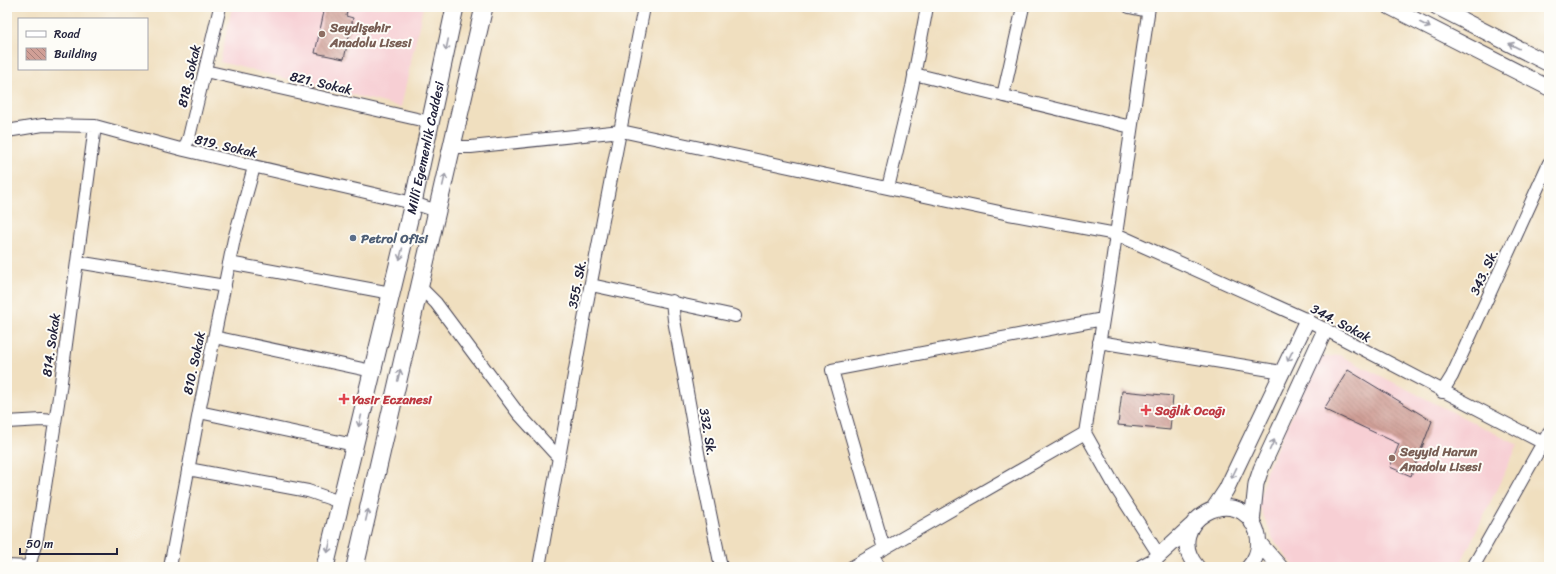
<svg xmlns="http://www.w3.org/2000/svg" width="1556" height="574" viewBox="0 0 1556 574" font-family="Sriracha,sans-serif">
<defs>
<pattern id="building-back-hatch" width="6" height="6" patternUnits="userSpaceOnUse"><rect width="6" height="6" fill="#d09f96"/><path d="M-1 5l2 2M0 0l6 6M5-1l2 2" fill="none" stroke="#a8817c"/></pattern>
</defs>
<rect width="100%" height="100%" fill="#fdfcf7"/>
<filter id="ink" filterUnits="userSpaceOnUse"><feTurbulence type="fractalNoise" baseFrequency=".025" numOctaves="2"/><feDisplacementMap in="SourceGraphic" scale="8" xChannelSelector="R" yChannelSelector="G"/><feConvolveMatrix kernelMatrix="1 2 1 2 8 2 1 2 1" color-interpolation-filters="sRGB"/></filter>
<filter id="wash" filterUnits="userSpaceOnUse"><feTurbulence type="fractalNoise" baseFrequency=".012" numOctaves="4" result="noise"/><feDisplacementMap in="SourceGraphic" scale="16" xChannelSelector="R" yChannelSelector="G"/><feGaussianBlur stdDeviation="0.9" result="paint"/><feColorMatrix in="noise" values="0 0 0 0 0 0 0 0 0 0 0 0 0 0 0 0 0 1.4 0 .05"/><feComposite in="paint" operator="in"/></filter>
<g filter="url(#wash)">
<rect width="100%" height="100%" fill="#f0dfbf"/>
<!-- built -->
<path fill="#f7cfd4" d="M232 7H423L401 107 220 62Z
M1339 355 1518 445 1459 567H1295L1273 539 1259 505 1266 471 1318 358Z"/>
<g id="blocks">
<!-- building -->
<path fill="url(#building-back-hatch)" d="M325 7H348L346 16 353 18 344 59 315 53Z
M1348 370 1432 421 1411 476 1390 467 1399 444 1324 409Z
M1122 391 1173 396 1170 430 1118 425Z"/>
</g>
</g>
<g filter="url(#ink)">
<use href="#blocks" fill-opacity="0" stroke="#413e4f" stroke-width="1"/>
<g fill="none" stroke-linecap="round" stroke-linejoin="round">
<defs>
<path id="minor" d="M1129 7 1148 11
M1149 7 1110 276 1085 433 1116 488 1159 555
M205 71 430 122
M914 74 1131 127
M1003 96 1023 7
M7 131 43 125 95 126 184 150 413 203 437 211
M452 147H471L621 131 1009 214 1116 234 1305 319 1549 446
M184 150 189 137 220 7
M888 188 912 87 927 7
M77 262 225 286
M229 263 391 293
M591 285 735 316
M420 287 436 303 518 413 559 458
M672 301 674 320 701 469 721 567
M214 337 372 371
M1099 342 1282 372
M1442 392 1452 376 1549 163
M199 412 354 445
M7 422 42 420 55 421
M188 469 308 491 340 502
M884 549 832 370 1103 319
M873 556 879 567
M7 566 30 567
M29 567 37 538 59 397 95 126
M170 567 199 412 234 239 254 167
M539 567 588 298 644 7
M852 567 1085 433
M1473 567 1549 432"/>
<path id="tertiary" d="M1390 7 1549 88
M1437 7 1549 64
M1214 508 1226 490 1307 320
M1252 523 1256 484 1261 469 1325 330
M1259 543 1280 567
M1142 567 1153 561 1191 526
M1197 567C1159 523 1239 478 1257 532 1261 545 1257 558 1249 567"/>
<g id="secondary">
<path id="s1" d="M325 567 413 203 455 7"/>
<path d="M355 567 484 7"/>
</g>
</defs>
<!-- minor casing -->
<use href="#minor" stroke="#413e4f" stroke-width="14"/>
<!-- tertiary casing -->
<use href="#tertiary" stroke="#413e4f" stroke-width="17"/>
<!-- secondary casing -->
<use href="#secondary" stroke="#413e4f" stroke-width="19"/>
<!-- minor -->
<use href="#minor" stroke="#fff" stroke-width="12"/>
<!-- tertiary -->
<use href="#tertiary" stroke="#fff" stroke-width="15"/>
<!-- secondary -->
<use href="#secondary" stroke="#fff" stroke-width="17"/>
</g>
<!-- one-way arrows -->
<defs><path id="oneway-shaft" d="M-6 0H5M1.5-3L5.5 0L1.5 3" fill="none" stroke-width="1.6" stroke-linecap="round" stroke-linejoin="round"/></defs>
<g stroke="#9c9ca7">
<use href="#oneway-shaft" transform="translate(1425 25) rotate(27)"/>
<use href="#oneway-shaft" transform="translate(447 45) rotate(102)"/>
<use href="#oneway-shaft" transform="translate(1514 46) rotate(-153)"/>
<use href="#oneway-shaft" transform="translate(444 180) rotate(-77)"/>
<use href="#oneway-shaft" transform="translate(401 254) rotate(104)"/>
<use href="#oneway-shaft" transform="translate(1290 356) rotate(116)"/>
<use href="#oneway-shaft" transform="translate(399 375) rotate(-77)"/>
<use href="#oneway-shaft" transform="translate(360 421) rotate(104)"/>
<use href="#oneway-shaft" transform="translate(1272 445) rotate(-65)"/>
<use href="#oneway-shaft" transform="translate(1234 473) rotate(116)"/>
<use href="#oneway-shaft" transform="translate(367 515) rotate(-77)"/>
<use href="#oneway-shaft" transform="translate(329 547) rotate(104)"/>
</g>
</g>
<!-- markers -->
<g fill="#8d6e63" stroke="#fdfcf7" stroke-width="1.5">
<circle cx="322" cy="34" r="4"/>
<circle cx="1392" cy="458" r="4"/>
</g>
<circle fill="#5c6f8a" stroke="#fdfcf7" stroke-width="1.5" cx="353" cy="238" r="4"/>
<g fill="#e0444e" stroke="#fdfcf7" stroke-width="1.5">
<path d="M342 393h4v4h4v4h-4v4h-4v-4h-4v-4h4z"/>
<path d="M1144 404h4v4h4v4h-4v4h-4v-4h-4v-4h4z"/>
</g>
<g text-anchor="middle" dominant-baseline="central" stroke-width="4" stroke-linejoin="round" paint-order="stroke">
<!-- education labels -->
<g font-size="13" font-weight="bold" fill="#785e54" stroke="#fdfcf7" text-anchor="start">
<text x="330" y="27">Seydişehir<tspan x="330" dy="15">Anadolu Lisesi</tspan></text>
<text x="1400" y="451">Seyyid Harun<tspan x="1400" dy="15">Anadolu Lisesi</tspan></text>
</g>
<!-- street labels -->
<g font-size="13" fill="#22223b" stroke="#fdfcf7">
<text transform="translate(189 76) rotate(-77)">818. Sokak</text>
<text transform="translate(321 83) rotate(13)">821. Sokak</text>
<text transform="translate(226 146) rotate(13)">819. Sokak</text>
<text stroke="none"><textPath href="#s1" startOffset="431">Millî Egemenlik Caddesi</textPath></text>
<text transform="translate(1484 272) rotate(-65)">343. Sk.</text>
<text transform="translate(577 284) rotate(-79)">355. Sk.</text>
<text transform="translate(1341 323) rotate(28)">344. Sokak</text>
<text transform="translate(51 345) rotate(-82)">814. Sokak</text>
<text transform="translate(194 363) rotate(-78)">810. Sokak</text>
<text transform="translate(708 432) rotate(80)">332. Sk.</text>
</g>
<!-- service labels -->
<g font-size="13" font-weight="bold" fill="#4e5e75" stroke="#fdfcf7" text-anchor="start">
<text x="361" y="238">Petrol Ofisi</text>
</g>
<!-- health labels -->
<g font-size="13" font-weight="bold" fill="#be3a42" stroke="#fdfcf7" text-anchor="start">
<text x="352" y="399">Yasir Eczanesi</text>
<text x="1155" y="410">Sağlık Ocağı</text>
</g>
</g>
<!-- margin -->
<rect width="1556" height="574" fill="none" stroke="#fdfcf7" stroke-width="24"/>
<!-- legend -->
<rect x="18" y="18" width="130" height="52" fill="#fdfcf7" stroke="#a5a5ac"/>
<rect x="26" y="31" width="20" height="6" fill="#ffffff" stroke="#a5a5ac"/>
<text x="54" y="38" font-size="12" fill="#22223b">Road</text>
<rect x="26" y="48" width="20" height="12" fill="url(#building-back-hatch)" stroke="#a5a5ac"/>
<text x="54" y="58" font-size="12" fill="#22223b">Building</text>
<!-- scale -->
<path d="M20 548v6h97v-6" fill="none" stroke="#22223b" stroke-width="2"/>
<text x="26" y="548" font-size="12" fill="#22223b" stroke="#fdfcf7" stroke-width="3" paint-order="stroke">50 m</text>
</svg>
